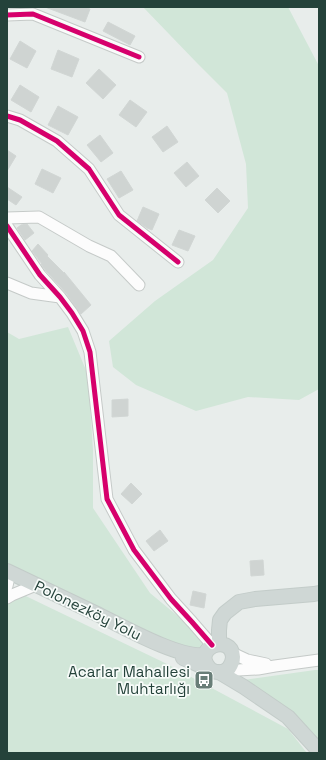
<svg xmlns="http://www.w3.org/2000/svg" width="326" height="760" viewBox="0 0 326 760" font-family="'Space Grotesk',sans-serif">
<rect width="100%" height="100%" fill="#e8edeb"/>
<!-- green -->
<path fill="#d1e6d8" d="M143 7H288L319 66V389L299 400 248 397 196 411 136 385 113 367 109 341 155 301 213 260 248 208 246 164 227 93 197 63Z
M68 327 88 375 93 450V508L150 593 203 637 200 656 7 568V332L19 339Z
M7 587 165 663 288 729 307 753H7Z
M315 670H319V750L236 681Z"/>
<!-- building -->
<path fill="#cfd4d2" stroke="#d1d6d4" d="M45 7H84L90 9 85 22Z
M108 22 135 36 130 45 103 31Z
M20 41 36 51 27 68 10 59Z
M58 50 79 59 72 77 51 69Z
M99 69 116 85 103 99 86 83Z
M20 85 39 97 31 112 11 100Z
M130 100 147 112 136 127 119 115Z
M58 106 78 117 68 135 48 125Z
M167 126 178 142 163 152 152 137Z
M100 135 113 153 101 162 87 145Z
M7 150 16 156 7 171Z
M187 162 199 176 186 187 174 173Z
M42 169 61 178 53 193 35 184Z
M121 171 133 190 119 198 107 179Z
M7 187 22 197 16 205 7 199Z
M217 188 230 201 218 213 205 200Z
M143 207 159 214 152 230 147 228 137 221Z
M27 224 34 233 25 240 17 228 21 225Z
M179 230 195 236 188 251 172 245Z
M38 244 48 255 47 256 64 273V272L91 305 81 314 66 293 46 271 41 264H42L32 251Z
M128 399V416L112 417V400Z
M131 483 142 494 132 504 121 494Z
M160 530 168 541 154 551 146 541Z
M263 560 264 575 251 576 250 561Z
M193 591 206 594 204 608 190 605Z"/>
<g fill="none" stroke-linecap="round" stroke-linejoin="round">
<defs>
<path id="minor" d="M7 15 33 14 139 57
M7 116 20 120 57 141 89 169 119 215 178 262
M7 218 39 217 89 246 111 256 139 285
M7 226 40 275 60 297 72 313 83 331 90 352 107 499 134 550 171 599 192 622 212 645
M7 283 31 293 60 297
M7 586 10 572
M7 598 12 595 36 585
M232 653 247 660 266 664
M222 672 238 670 258 669 275 666 319 660"/>
<path id="major" d="M7 571C36 585 66 599 95 613 120 625 179 659 205 655
M219 644V630L220 620 225 613 239 602 255 599 314 594 319 593
M183 658C192 662 200 665 209 669 212 670 214 672 217 672 221 673 226 671 229 668 231 665 233 661 233 657 231 632 190 648 210 669
M219 672 244 687 288 717 319 751"/>
</defs>
<!-- minor casing -->
<use href="#minor" stroke="#c5cac8" stroke-width="13"/>
<!-- major casing -->
<use href="#major" stroke="#c3ccc9" stroke-width="16"/>
<!-- minor -->
<use href="#minor" stroke="#fcfcfc" stroke-width="11"/>
<!-- major -->
<use href="#major" stroke="#cfd7d5" stroke-width="14"/>
<defs>
<path id="cycleway" d="M7 15 33 14 139 57
M7 116 20 120 57 141 89 169 119 215 178 262
M7 226 40 275 60 297 72 313 83 331 90 352 107 499 134 550 171 599 192 622 212 645"/>
</defs>
<!-- cycleway casing -->
<use href="#cycleway" stroke="#f7fbf9" stroke-width="8"/>
<!-- cycleway -->
<use href="#cycleway" stroke="#d6006c" stroke-width="5"/>
</g>
<!-- icons -->
<defs>
<symbol id="bus-square" viewBox="-11 -11 22 22"><rect x="-9" y="-9" width="18" height="18" rx="4" fill="#697e78" stroke="#f7fbf9"/><path d="M-5-6H5V4H4V6H2V4H-2V6H-4V4H-5ZM-3.5-4V0h7V-4ZM-3.5 1.2v1.5H-2V1.2ZM2 1.2v1.5H3.5V1.2Z" fill="#fff"/></symbol>
</defs>
<g fill-rule="evenodd">
<use href="#bus-square" x="193" y="669" width="22" height="22"/>
</g>
<g text-anchor="middle" dominant-baseline="central" stroke-width="3.5" stroke-linejoin="round" paint-order="stroke">
<!-- street labels -->
<g font-size="15" fill="#24423a" stroke="#f7fbf9">
<text transform="translate(88 610) rotate(26)">Polonezköy Yolu</text>
</g>
<!-- poi labels -->
<g font-size="15" fill="#24423a" stroke="#f7fbf9" text-anchor="end">
<text x="190" y="671">Acarlar Mahallesi<tspan x="190" dy="17">Muhtarlığı</tspan></text>
</g>
</g>
<!-- border -->
<rect width="326" height="760" fill="none" stroke="#24423a" stroke-width="16"/>
</svg>
